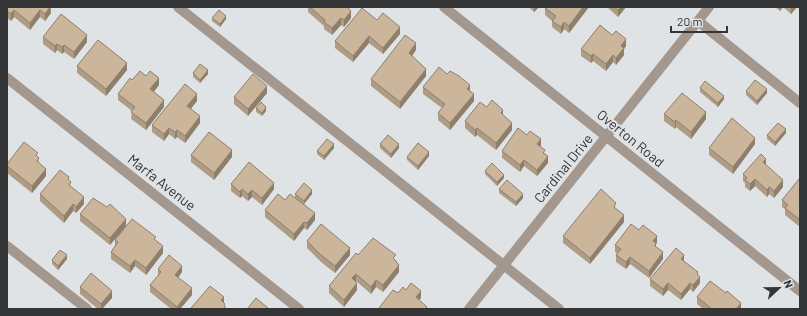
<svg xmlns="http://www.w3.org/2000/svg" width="807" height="316" viewBox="0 0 807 316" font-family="Barlow,sans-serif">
<rect width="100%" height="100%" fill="#dfe3e6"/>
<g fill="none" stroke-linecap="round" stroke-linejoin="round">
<!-- minor -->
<path stroke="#a4978e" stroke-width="10" d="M178 7 559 309
M444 7 800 291
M698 21 800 103
M7 78 299 309
M7 246 87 309
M469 309 709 7"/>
</g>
<!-- wall -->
<path fill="#af9c85" d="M7 7H51V13L45 21 40 17 30 30 14 17 11 21 7 18Z
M308 7H310L351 18 344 27 341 25 332 35 324 29V26L308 12Z
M529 7H539L534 12Z
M589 7 569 33 564 29 561 34 552 27V21L545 15V8Z
M607 7H626L618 17Z
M775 7H797L791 14 783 7 780 11Z
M212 18 226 19 220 27 212 21Z
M377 20 400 34 383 54 369 43 353 62 335 48V41Z
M43 37 87 42 74 59 64 52 62 54 57 50 55 53 43 44Z
M626 46 624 49V55L616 65 613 62 606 71 593 61 591 63 581 56V49Z
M416 50 412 56 426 76 400 109 371 86V79Z
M77 66 127 70 106 96 77 73Z
M193 73 208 74 200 83 193 77Z
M146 76 159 85 154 92 164 107 146 130 131 119 132 111 118 100V94L132 80Z
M423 87 470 91 474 101 450 130 438 120V113L442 108 423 94Z
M700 88 724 99 718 107 700 92Z
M746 91 767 93 757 105 746 95Z
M267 93 248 116 234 104V97Z
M197 101 191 109 200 123 185 143 177 137 175 139 169 134 164 141 152 132V125Z
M487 107 503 115 512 130 496 150 477 135 475 137 465 128V121Z
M256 108 266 111 262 116 256 112Z
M664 114 706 119 691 139 676 127 675 129 664 121Z
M786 133 775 146 767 139V135Z
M380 144 399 148 391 158 380 148Z
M755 144 733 174 709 155V148Z
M541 146 540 147 545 154 548 163 537 176 524 166 520 172 502 158V151Z
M334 148 324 160 317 154V151Z
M191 155 232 157 214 180 191 162Z
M429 156 418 170 407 160V157Z
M38 157 39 163 46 176 32 193 7 173V164Z
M766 165 783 187 774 198 769 194 767 197 755 186 750 191 745 187V183L743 181V174Z
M485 171 504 178 497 186 485 174Z
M800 180V227L785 215V209L782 207V200Z
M69 181 71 187 84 204 76 213 73 211 64 223 40 201V194Z
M231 184 274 189 262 205 252 197 248 201 242 196 240 198 231 191Z
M499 189 523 198 516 206 499 193Z
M295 194H312L304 204 315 220 307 230 304 228 294 241 265 217V210L285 200 295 197Z
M616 209 624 222 590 264 563 243V236Z
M80 214 126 226 110 245 80 221Z
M115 240 156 241 163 253 146 275 135 266 130 273 111 259V252L115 246Z
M307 241 350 255 335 273 321 262 307 248Z
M657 242 656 244V247L663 259 649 278 630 264 626 269 616 262V255L617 253 615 252V245Z
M358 255 396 260 399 272 383 292 376 287 371 294 356 281 355 282 357 290 344 307 329 293V286Z
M67 259 58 270 52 264V260Z
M684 262 698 275 700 283 693 292 690 289 681 300 668 290 663 296 650 286V279Z
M158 269 182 272 178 277 192 295 180 309H171L150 292V285L158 276Z
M80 287 112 298 102 309H98L80 294Z
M697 297 741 309H703L697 304Z"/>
<!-- shaded-wall -->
<path fill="#8e7f6c" d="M50 7 51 13 45 21V14Z
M534 7H539L534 12Z
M583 7H589L569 33V26Z
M621 7H626L618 17V10Z
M780 7H783L780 11Z
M791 7H797L791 14Z
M14 10V17L11 21V14Z
M40 10V17L30 30V23Z
M351 11V18L344 27V20Z
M226 16V19L220 27V24Z
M341 18V25L332 35V28Z
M564 22V29L561 34V27Z
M400 27V34L383 54V48Z
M87 35V42L74 59V52Z
M369 36V43L353 62V56Z
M626 39V46L624 49V55L616 65V58L621 46Z
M416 43V50L409 60V53Z
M57 44V50L55 53V46Z
M64 45V52L62 54V47Z
M593 54V61L591 63V56Z
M613 55V62L606 71V64Z
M127 63V70L106 96V89Z
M426 69V76L400 109V102Z
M208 70V74L200 83V80Z
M159 78V85L150 96V89Z
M470 85V92L467 89Z
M267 86V93L248 116V109Z
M767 89V93L757 105V101Z
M197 94V101L187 113V106Z
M474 94V101L450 130V123Z
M724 96V99L718 107V103Z
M164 100V107L146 130V123Z
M266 107V111L262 116V113Z
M503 110V117L501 113Z
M706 112V119L691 139V132Z
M200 116V123L185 143V136Z
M676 120V127L675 129V122Z
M512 123V130L496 150V143Z
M169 128V134L164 141V134Z
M477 128V135L475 137V130Z
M786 129V133L775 146V142Z
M177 130V137L175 139V132Z
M755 138V144L733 174V167Z
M541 139V146L537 151V144Z
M334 144V148L324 160V156Z
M399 144V148L391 158V154Z
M232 150V157L214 180V173Z
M429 152V156L418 170V166Z
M548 156V163L537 176V170Z
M766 159V166L763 162Z
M524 160V166L520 172V165Z
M46 169V176L32 193V186Z
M504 175V178L497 186V182Z
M755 179V186L750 191V184Z
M783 180V187L774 198V191Z
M274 183V189L262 205V198Z
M769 187V194L767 197V190Z
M242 189V196L240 198V192Z
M252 190V197L248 201V194Z
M312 190V194L304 204V201Z
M523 194V198L516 206V202Z
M84 197V204L76 213V207Z
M73 204V211L64 223V216Z
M315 213V220L307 230V223Z
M624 215V222L590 264V258Z
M126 219V226L110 245V238Z
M304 222V228L294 241V234Z
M657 236V242L656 244V250L653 241Z
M163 246V253L146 275V268Z
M350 248V255L335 273V266Z
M663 252V259L649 278V271Z
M67 255V259L58 270V266Z
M684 255V261L681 259Z
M630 257V264L626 269V262Z
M135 260V266L130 273V266Z
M399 265V272L383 292V285Z
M182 266V272L175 282V275Z
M698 272V278L700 277V283L693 292V285L697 274Z
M356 274V281L352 285V278Z
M376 280V287L371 294V287Z
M357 283V290L344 307V300Z
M668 283V290L663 296V289Z
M690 283V289L681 300V294Z
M192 288V295L180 309H177V307Z
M112 291V298L102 309H101V304Z
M421 291V298L416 304V297Z
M224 297V304L221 300Z
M741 303V309H736Z"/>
<!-- building -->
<path fill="#cbb59b" stroke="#8e7f6c" d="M7 7H50L45 14 40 10 30 23 14 10 11 14 7 11Z
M310 7H347L351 11 344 20 341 18 332 28 324 22 325 20Z
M546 7H583L569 26 564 22 561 27 552 21 556 16 545 8Z
M614 7H621L618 10Z
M362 8 377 20 383 13 400 27 383 48 369 36 353 56 335 41Z
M219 10 226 16 220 24 212 18Z
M61 14 87 35 74 52 64 45 62 47 57 44 55 46 43 37Z
M600 25 612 35 616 31 626 39 621 46 624 48 616 58 613 55 606 64 593 54 591 56 581 49Z
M405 35 416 43 409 53 426 69 400 102 371 79Z
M98 40 127 63 106 89 77 66Z
M200 64 208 70 200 80 193 73Z
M439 67 447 74 450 71 459 76 470 85 467 89 474 94 450 123 438 113 445 104 423 87Z
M140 71 146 76 150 71 159 78 150 89 164 100 146 123 131 112 135 107 118 94 130 78 132 80Z
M253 74 267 86 248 109 234 97Z
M755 80 767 89 757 101 746 91Z
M705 81 724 96 718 103 700 88Z
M185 84 197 94 187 106 200 116 185 136 177 130 175 132 169 128 164 134 152 125Z
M682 93 706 112 691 132 676 120 675 122 664 114Z
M492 100 503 110 501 113 512 123 496 143 477 128 475 130 465 121 480 102 487 107Z
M261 102 266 107 262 113 256 108Z
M732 118 755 138 733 167 709 148Z
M778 123 786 129 775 142 767 135Z
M518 128 527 135 530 131 541 139 537 144 545 150 543 153 548 156 537 170 524 160 520 165 502 151Z
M209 132 232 150 214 173 191 155Z
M388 135 399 144 391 154 380 144Z
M327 139 334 144 324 156 317 151Z
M24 142 38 153 36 155 39 158 37 161 46 169 32 186 7 166V164Z
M418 143 429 152 418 166 407 157Z
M761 154 766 159 763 162 783 180 774 191 769 187 767 190 755 179 750 184 745 180 747 178 743 174Z
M249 162 274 183 262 198 252 190 248 194 242 189 240 192 231 184Z
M492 163 504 175 497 182 485 171Z
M60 170 69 177 68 179 71 182 69 185 84 197 76 207 73 204 64 216 40 194Z
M799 179 800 180V220L785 208 788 205 782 200Z
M507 180 523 194 516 202 499 189Z
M304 183 312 190 304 201 295 194Z
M601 189 616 203 614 207 624 215 590 258 563 236Z
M278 194 285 200 290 194 315 213 307 223 304 222 294 234 265 210Z
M93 198 107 207 110 204 126 219 110 238 80 214Z
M132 219 156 237 154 239 163 246 146 268 135 260 130 266 111 252 118 242 115 240Z
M321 224 350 248 335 266 321 255 307 241Z
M631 224 639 230 643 225 657 236 653 241 656 243 655 246 663 252 649 271 630 257 626 262 616 255 621 249 615 245Z
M373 238 396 255 393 258 399 265 383 285 376 280 371 287 356 274 352 278 357 283 344 300 329 286 356 253 358 255Z
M676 248 684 255 681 259 698 272 697 274 700 277 693 285 690 283 681 294 668 283 663 289 650 279Z
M60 250 67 255 58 266 52 260Z
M169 255 182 266 175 275 192 288 177 307 150 285 161 272 158 269Z
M91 273 112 291 101 304 80 287Z
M710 281 726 293 727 291 741 303 736 309H712L697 297Z
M411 283 421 291 416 297 427 307 426 309H380L379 308 393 290 398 293 403 287 406 290Z
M210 286 224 297 221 300 225 304 224 306 227 309H193L191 308Z
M256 298 268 308 267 309H247Z"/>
<g text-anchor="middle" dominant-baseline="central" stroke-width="4" stroke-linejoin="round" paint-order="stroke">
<!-- street labels -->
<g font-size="14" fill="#343536" stroke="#dfe3e6">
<text transform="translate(631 138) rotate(39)">Overton Road</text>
<text transform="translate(563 168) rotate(-51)">Cardinal Drive</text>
<text transform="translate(162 182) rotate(38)">Marfa Avenue</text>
</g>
</g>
<!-- border -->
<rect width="807" height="316" fill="none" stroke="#343536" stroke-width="16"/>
<!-- north arrow -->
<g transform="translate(779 288) rotate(68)" stroke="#dfe3e6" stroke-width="3" paint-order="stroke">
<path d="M0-3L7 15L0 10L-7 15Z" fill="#343536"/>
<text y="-6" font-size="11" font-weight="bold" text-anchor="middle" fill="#343536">N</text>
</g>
<!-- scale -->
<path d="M671 26v6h56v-6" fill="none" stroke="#343536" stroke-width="2"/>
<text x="677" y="26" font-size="12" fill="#343536" stroke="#dfe3e6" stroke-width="3" paint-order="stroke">20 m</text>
</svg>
